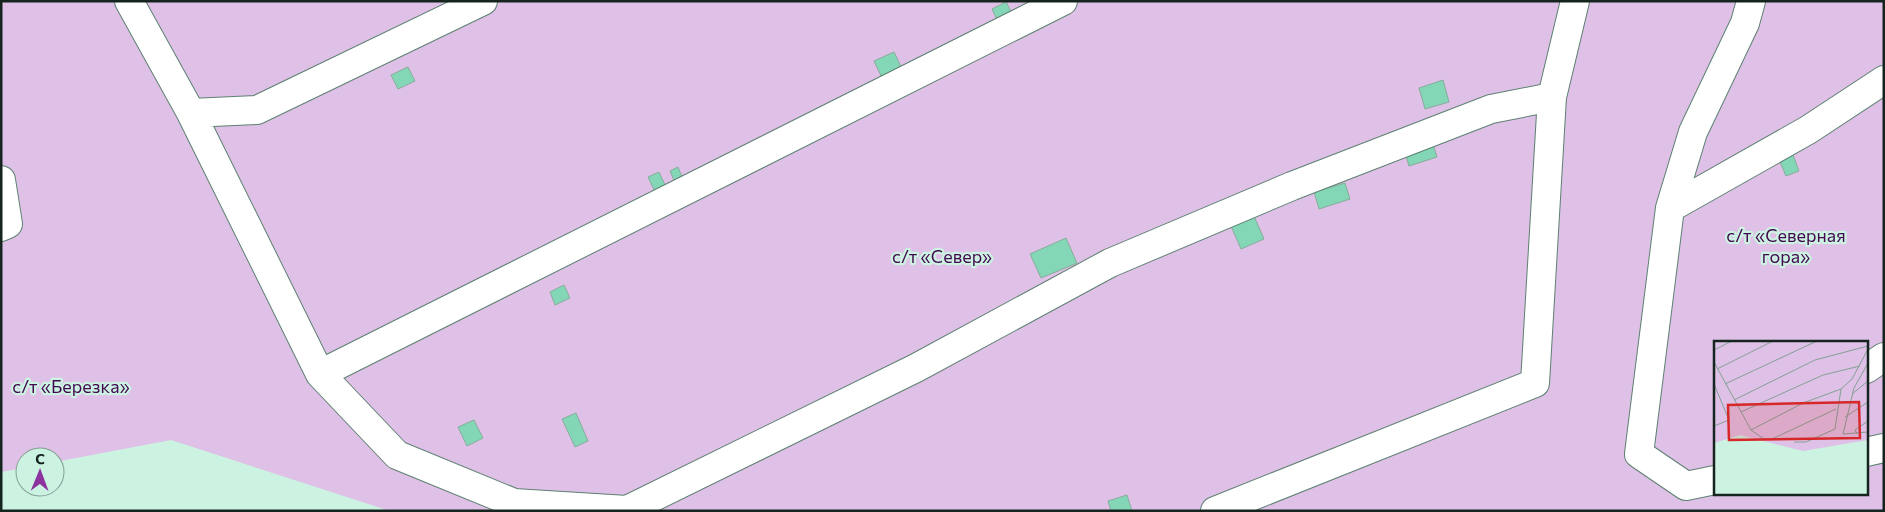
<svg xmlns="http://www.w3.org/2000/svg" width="1885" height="512" viewBox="0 0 1885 512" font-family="Commissioner,sans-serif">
<rect width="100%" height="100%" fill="#ccf3e2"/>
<!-- green -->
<path fill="#dfc0e6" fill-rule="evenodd" d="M1 1H1884V511H390L171 440 55 462V457H25V468L1 472ZM1715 342H1866V493H1715Z"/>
<!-- building -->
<path fill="#83d6b6" stroke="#87ac9c" d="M1006 2 1014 17 999 24 992 9Z
M894 52 903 71 883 80 874 61Z
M408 67 415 81 398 89 391 75Z
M1443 80 1449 102 1425 109 1419 88Z
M1432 141 1437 157 1409 166 1404 149Z
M1792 152 1799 171 1786 176 1778 157Z
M678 167 685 184 677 187 670 171Z
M659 172 666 187 655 192 648 177Z
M1345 183 1350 199 1319 209 1314 192Z
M1254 216 1264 239 1241 249 1231 226Z
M1066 238 1077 263 1041 278 1030 254Z
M564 285 570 298 555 305 550 292Z
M576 413 588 441 575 447 562 419Z
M474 420 483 438 467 446 458 427Z
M1127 495 1132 511H1111L1108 501Z"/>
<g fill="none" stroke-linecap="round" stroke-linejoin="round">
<defs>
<path id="minor" d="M129 1 191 113 320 374 397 455 514 503 627 510 916 368 1110 263 1292 186 1491 109 1552 97
M191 113 257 110 483 1
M1 180 8 224 1 227
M1670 208 1808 130 1884 80
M1866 369 1884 357
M320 374 1063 1
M1866 452 1884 448
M1715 480 1686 486 1639 454 1670 208 1693 132 1745 23 1751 1
M1215 511 1535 383 1552 97 1575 1"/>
</defs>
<!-- minor casing -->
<use href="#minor" stroke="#5d8172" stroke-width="30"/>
<!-- minor -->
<use href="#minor" stroke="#fff" stroke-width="28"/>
</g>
<g text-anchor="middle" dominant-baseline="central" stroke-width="4.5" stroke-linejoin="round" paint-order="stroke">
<!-- park labels -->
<g font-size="18" fill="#43084f" stroke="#ccf3e2">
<text x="1786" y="235">с/т «Северная<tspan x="1786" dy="21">гора»</tspan></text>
<text x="942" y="256">с/т «Север»</text>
<text x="71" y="386">с/т «Березка»</text>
</g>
</g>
<!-- overview -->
<g transform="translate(1714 341)">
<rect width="154" height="154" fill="#ccf3e2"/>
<path d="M0 0H154V99L89 110 26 94 0 102Z" fill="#dfc0e6"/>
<path fill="none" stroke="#83a094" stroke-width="1" d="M0 9 18 0M0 21 37 89 50 98H58L122 68M154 22 140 47 129 93 154 91M3 28 59 0M0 43 15 79 0 85M11 43 103 0M138 53 154 40M20 59 101 19 154 5M27 71 109 34 146 25M131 76 154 61M37 89 89 62 127 48M143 93 141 89 154 80M80 101H92L121 88 127 48 138 38 154 8"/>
<path fill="#d62828" fill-opacity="0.15" stroke="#d62828" stroke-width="2.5" d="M145 61 146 97 15 99 14 64Z"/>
<rect width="154" height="154" fill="none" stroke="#15241e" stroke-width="2.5"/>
</g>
<!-- border -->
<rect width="1885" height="512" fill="none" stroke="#15241e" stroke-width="5"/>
<!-- north arrow -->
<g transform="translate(40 472) rotate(1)"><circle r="24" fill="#ccf3e2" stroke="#83a094"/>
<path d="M0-4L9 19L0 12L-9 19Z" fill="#8c339f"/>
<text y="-8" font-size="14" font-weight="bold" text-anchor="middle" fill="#15241e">С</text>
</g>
</svg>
